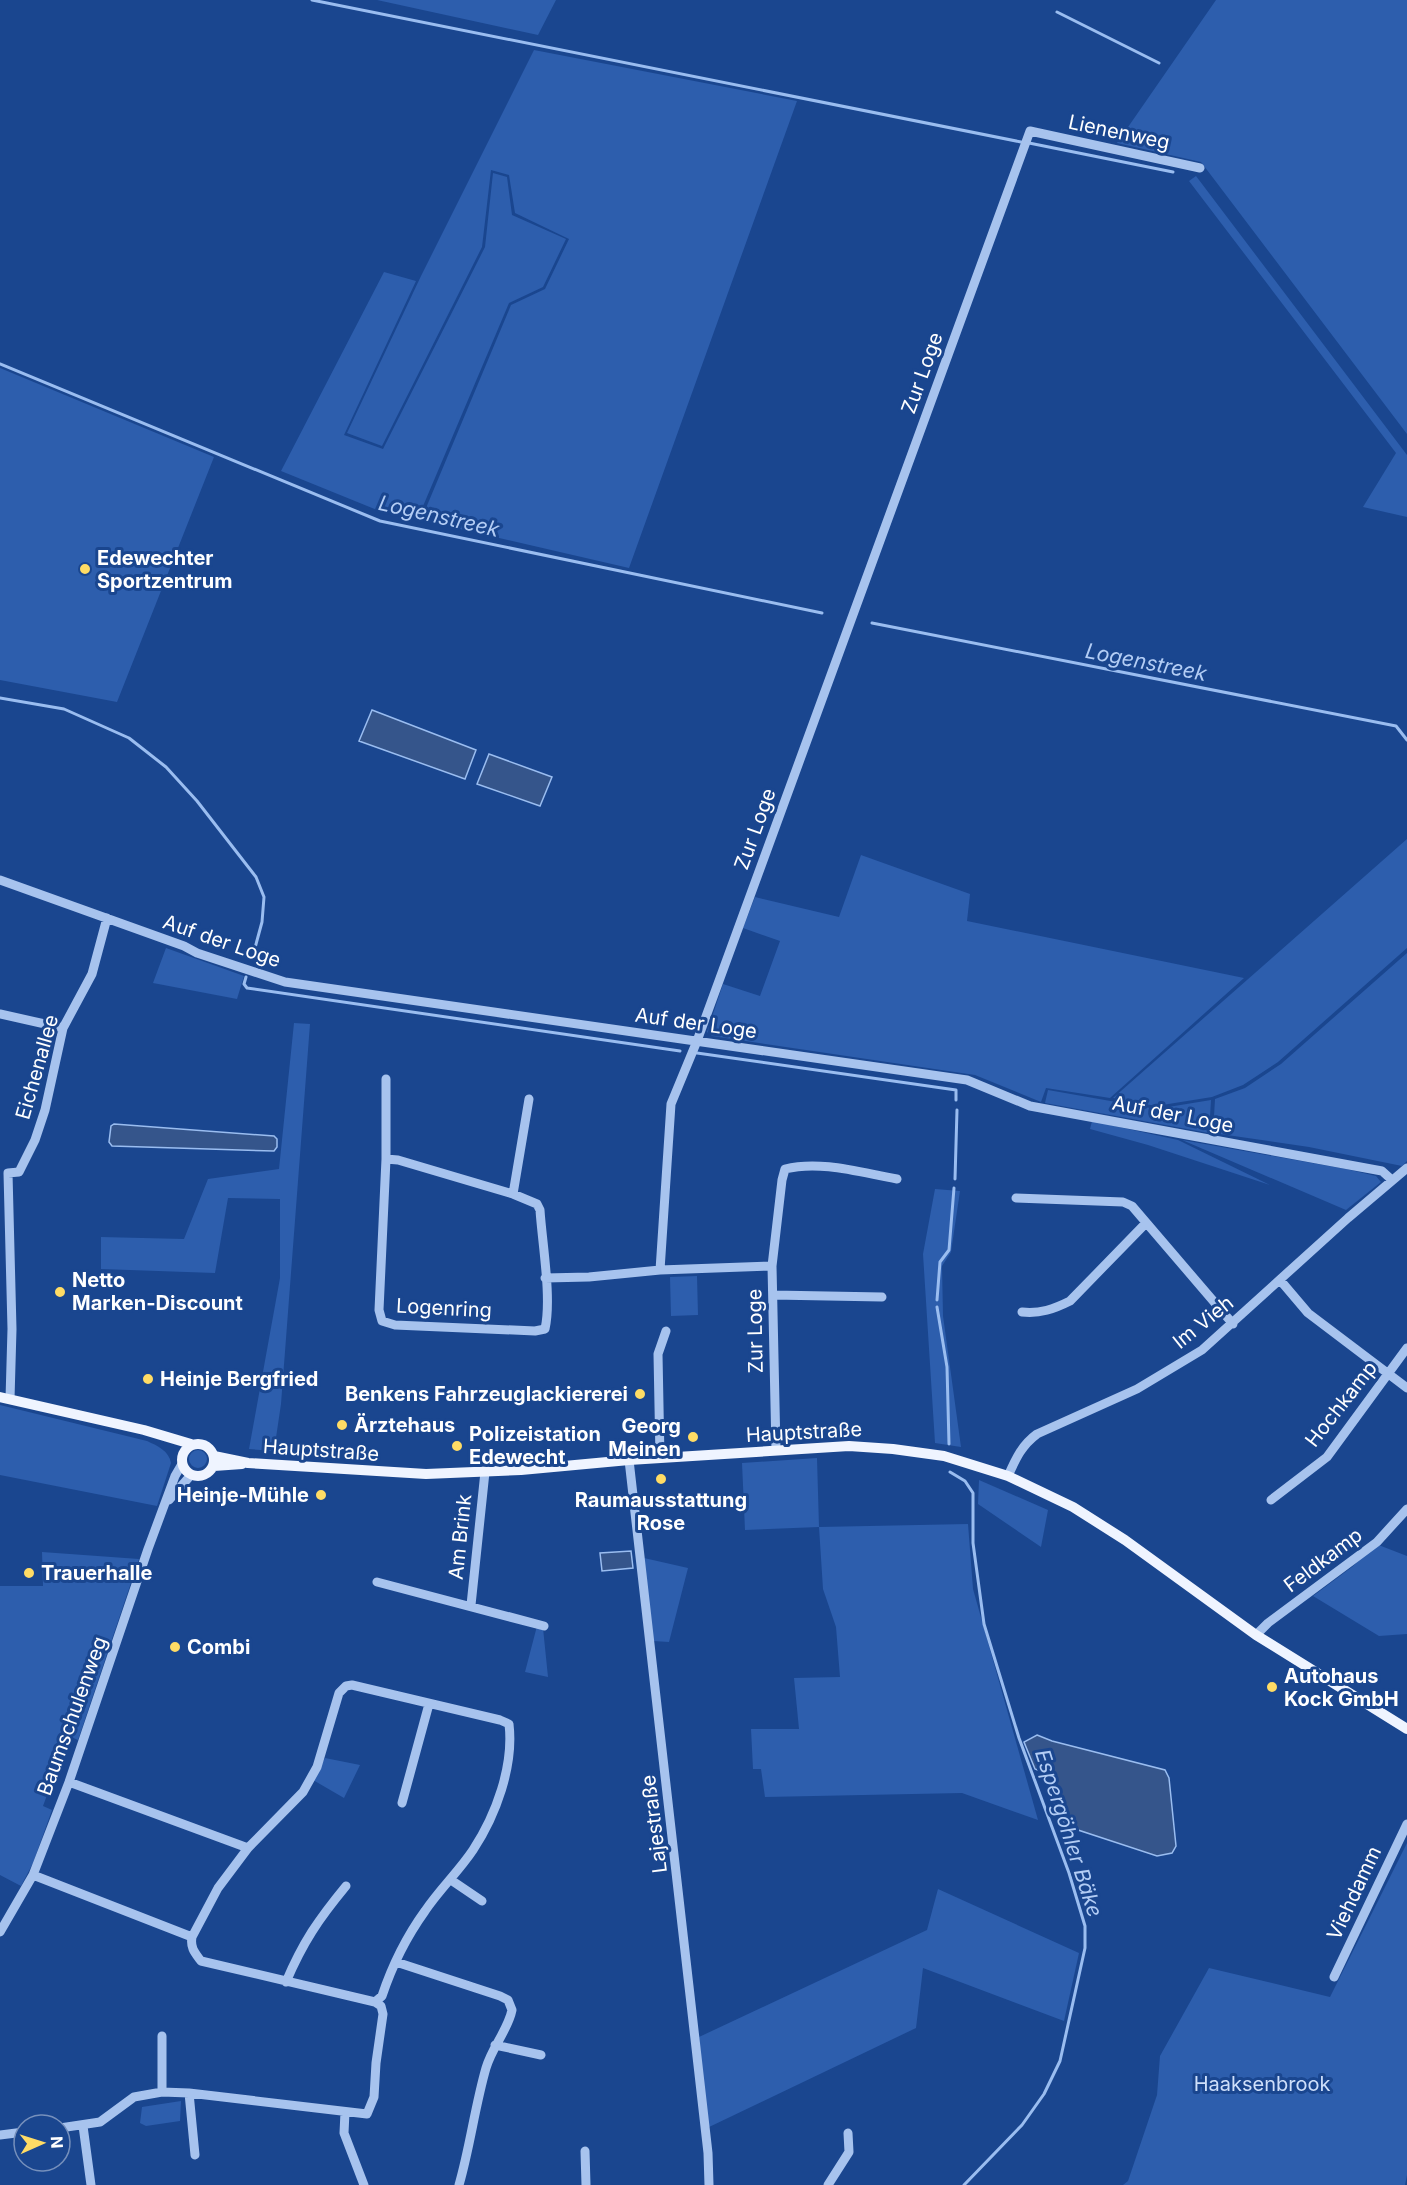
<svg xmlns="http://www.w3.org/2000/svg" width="1407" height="2185" viewBox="0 0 1407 2185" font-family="Inter,sans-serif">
<rect width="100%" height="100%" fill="#1a468f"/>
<!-- green -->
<path fill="#2d5ead" d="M377 0H556L538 35Z
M1216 0H1407V434L1201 162 1117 143Z
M534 50 797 101 629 568 421 520 511 305 545 289 569 239 515 213 509 175 491 170 482 247 382 446 347 433 421 276Z
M493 173 507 177 512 215 566 239 543 287 509 303 418 518 382 512 281 471 384 272 416 281 344 435 383 449 485 247Z
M1196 176 1407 455V517L1363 507 1396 453 1189 181Z
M0 368 214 457 117 702 0 680Z
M1407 839V948L1278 1062 1243 1085 1212 1097 1156 1106 1113 1098Z
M861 855 970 894 967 921 1244 978 1110 1098 1046 1088 1041 1102 975 1075 712 1036 707 1032 723 984 760 996 780 941 743 928 755 897 839 917Z
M166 948 244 976 237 999 153 983Z
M1407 953V1161L1402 1166 1309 1147 1213 1133 1215 1099 1245 1088 1281 1064Z
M294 1023 310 1024 281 1404 274 1451 249 1449 280 1278V1199L228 1198 215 1273 101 1269V1237L184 1239 208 1179 279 1169Z
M1048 1090 1156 1109 1211 1100 1209 1133 1045 1103Z
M1092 1121 1178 1140 1270 1185 1148 1145 1090 1129Z
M1182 1140 1346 1169 1376 1176 1381 1182 1346 1210Z
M935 1189 960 1191 951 1252 942 1266 943 1316 961 1447 935 1443 923 1254Z
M697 1276 698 1315 671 1316 670 1277Z
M0 1405 147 1441C158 1446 169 1451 171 1463L157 1506 0 1475Z
M189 1459a9 9 0 1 1 18 0a9 9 0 1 1-18 0Z
M817 1458 819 1527 968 1524 973 1589 1038 1820 962 1793 765 1797 761 1769H753L751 1729H799L794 1678 840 1677 836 1627 823 1589 819 1527 745 1530 742 1463Z
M979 1480 1048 1510 1041 1547 978 1504Z
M1376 1544 1407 1556V1634L1379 1636 1313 1596 1352 1567Z
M42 1552 139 1559 78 1740 69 1736 43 1806 52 1810 33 1863 21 1886 0 1875V1586H43Z
M644 1558 688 1568 669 1642 653 1641Z
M537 1626 543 1628 548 1677 525 1672Z
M325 1758 360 1765 344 1798 313 1780Z
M1407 1843V2175L1405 2185H1123L1128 2181 1157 2095 1160 2056 1209 1968 1330 1997Z
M938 1889 1079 1953 1064 2021 923 1968 916 2028 707 2128 699 2037 927 1930Z
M181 2101 180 2121 146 2126 140 2123 142 2107Z"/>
<!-- water -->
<path fill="#35558b" stroke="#9abdf0" stroke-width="1.5" d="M372 710 476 750 465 779 359 741Z
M489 754 552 777 540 806 477 784Z
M114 1124 274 1136 277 1139V1147L274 1151 112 1146 109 1142 111 1126Z
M631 1551 633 1568 602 1571 600 1553Z
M1037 1735 1052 1741 1165 1770 1169 1778 1176 1846 1172 1853 1157 1856 1066 1826 1057 1811 1045 1773 1035 1769 1024 1742Z"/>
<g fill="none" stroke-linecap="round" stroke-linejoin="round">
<!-- stream -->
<path stroke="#9abdf0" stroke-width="3" d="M312 0 1021 142
M1057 12 1159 63
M1029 143 1173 172
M0 364 380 521 822 613
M872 623 1396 726 1407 740
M0 698 64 709 129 738 166 767 197 801 256 877 264 897 262 922 252 959
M246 977 244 984 247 988 680 1051
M697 1053 956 1090V1100
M955 1179 957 1110
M937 1300 940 1262 949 1250 954 1188
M937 1307 947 1367 949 1444
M950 1472 965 1481 973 1493V1543L984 1624 1019 1738 1069 1873 1085 1926V1948L1060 2061 1044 2094 1022 2125 964 2185"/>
<!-- minor -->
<path stroke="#a7c3ee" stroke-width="9" d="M0 880 184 946 197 953 285 982 967 1080 1030 1106 1382 1171 1392 1180
M0 1014 63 1028
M386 1159 398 1160 513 1194 537 1204 540 1210C542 1242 552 1298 545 1329L535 1331 395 1325 382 1321 379 1310Z
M386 1159V1079
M513 1194 529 1099
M1016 1198 1123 1202 1132 1206 1233 1324
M772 1266 782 1180 785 1169C821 1160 862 1173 897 1179
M660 1270 671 1104 697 1041 1030 131 1200 168
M545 1278 589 1277 660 1270 772 1266 776 1450
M1280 1280 1308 1313 1407 1388
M773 1295 882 1297
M1022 1312C1040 1314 1054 1309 1070 1301L1146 1223
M10 1399 12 1329 8 1173 19 1172 35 1140 45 1110 63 1028 92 974 107 918
M660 1458 658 1354 666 1331
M629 1460 708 2153 709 2185
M1008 1476C1016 1458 1022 1445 1037 1434L1137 1389 1202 1350 1348 1218 1407 1168
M169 1500 191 1475
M1271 1500 1327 1457 1407 1348
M377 1582 544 1626
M471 1605 485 1472
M1256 1635 1268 1623 1377 1542 1407 1509
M69 1782 248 1848
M402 1803 429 1704
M33 1875 192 1937C190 1948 195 1953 201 1961L375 2002
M451 1880 482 1901
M0 1932 33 1875 69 1782 148 1549 175 1476 182 1464
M396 1962 500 1996 508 2000 512 2010C508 2030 492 2047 486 2068 475 2106 470 2147 459 2185
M1334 1977 1407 1824
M286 1982C303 1942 318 1920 346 1886
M495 2045 541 2055
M162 2092V2036
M189 2093 195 2155
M345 2112 344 2133 364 2185
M83 2126 91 2185
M60 2128 100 2122 134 2097 162 2092 189 2093 367 2114 374 2097 376 2063 383 2014 381 2006 375 2002 382 1996C392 1966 407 1936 425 1911 440 1889 459 1871 473 1850 496 1815 514 1766 509 1724L500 1720 352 1685 346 1686 339 1693 317 1767 303 1792 248 1848 218 1888 192 1937
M0 2135 24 2132
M585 2151 586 2185
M828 2185 849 2152 848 2133"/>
<!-- major -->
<path stroke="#eff4ff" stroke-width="10" d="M0 1397 144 1430 191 1444
M182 1460a16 16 0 1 1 32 0a16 16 0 1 1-32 0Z
M214 1456 248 1463 426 1474 521 1470 629 1460 849 1446 893 1449 944 1456 1008 1476 1073 1507 1125 1540 1256 1635 1407 1729
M214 1466 242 1464"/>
</g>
<!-- markers -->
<g fill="#ffdc65" stroke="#1a468f" stroke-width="2">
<circle cx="85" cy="569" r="6"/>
<circle cx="60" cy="1292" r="6"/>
<circle cx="148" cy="1379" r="6"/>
<circle cx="640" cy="1394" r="6"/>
<circle cx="342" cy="1425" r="6"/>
<circle cx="693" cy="1437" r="6"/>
<circle cx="457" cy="1446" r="6"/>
<circle cx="661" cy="1479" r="6"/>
<circle cx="321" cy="1495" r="6"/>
<circle cx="29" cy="1573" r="6"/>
<circle cx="175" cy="1647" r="6"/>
<circle cx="1272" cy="1687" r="6"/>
</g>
<g text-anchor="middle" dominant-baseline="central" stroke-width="6" stroke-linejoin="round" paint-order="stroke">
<!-- street labels -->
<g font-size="20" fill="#fff" stroke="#1a468f">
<text transform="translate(1119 132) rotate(12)">Lienenweg</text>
<text transform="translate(922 373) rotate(-70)">Zur Loge</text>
<text transform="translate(755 829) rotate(-70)">Zur Loge</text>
<text transform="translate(222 941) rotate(19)">Auf der Loge</text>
<text transform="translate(696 1023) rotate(8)">Auf der Loge</text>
<text transform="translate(37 1067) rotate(-74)">Eichenallee</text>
<text transform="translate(1173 1114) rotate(11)">Auf der Loge</text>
<text transform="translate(444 1308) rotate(3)">Logenring</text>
<text transform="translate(1203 1322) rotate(-39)">Im Vieh</text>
<text transform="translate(755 1331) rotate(-91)">Zur Loge</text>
<text transform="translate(1341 1404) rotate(-52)">Hochkamp</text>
<text transform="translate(804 1432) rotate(-3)">Hauptstraße</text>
<text transform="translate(321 1450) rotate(4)">Hauptstraße</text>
<text transform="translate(460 1537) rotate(-84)">Am Brink</text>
<text transform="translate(1323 1560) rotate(-37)">Feldkamp</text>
<text transform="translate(72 1716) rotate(-70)">Baumschulenweg</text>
<text transform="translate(654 1824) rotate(-97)">Lajestraße</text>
<text transform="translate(1354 1893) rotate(-65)">Viehdamm</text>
</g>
<!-- poi labels -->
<g font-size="20" font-weight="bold" fill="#fff" stroke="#1a468f" text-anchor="start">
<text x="97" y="558">Edewechter<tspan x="97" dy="23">Sportzentrum</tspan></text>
<text x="72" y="1280">Netto<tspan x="72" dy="23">Marken-Discount</tspan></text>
<text x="160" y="1379">Heinje Bergfried</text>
<text x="628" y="1394" text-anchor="end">Benkens Fahrzeuglackiererei</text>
<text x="354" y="1425">Ärztehaus</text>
<text x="681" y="1426" text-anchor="end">Georg<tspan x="681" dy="23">Meinen</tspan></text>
<text x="469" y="1434">Polizeistation<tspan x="469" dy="23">Edewecht</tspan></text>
<text x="309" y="1495" text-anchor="end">Heinje-Mühle</text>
<text x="661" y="1500" text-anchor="middle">Raumausstattung<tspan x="661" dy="23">Rose</tspan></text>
<text x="41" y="1573">Trauerhalle</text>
<text x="187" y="1647">Combi</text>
<text x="1284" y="1676">Autohaus<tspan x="1284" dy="23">Kock GmbH</tspan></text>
</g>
<!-- park labels -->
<g font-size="20" fill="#cedffa" stroke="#1a468f">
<text x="1262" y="2084">Haaksenbrook</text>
</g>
<!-- water labels -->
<g font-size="21" font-style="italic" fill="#b3cdf5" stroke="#1a468f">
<text transform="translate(439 516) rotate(13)">Logenstreek</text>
<text transform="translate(1146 662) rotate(11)">Logenstreek</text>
<text transform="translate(1069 1833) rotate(72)">Espergöhler Bäke</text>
</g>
</g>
<!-- north arrow -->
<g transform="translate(42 2143) rotate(87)"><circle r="28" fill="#1a468f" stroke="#7690bc" stroke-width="1.5"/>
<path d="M0-4.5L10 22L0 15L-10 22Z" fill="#ffdc65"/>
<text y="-9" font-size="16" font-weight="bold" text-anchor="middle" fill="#ffffff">N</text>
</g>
</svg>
